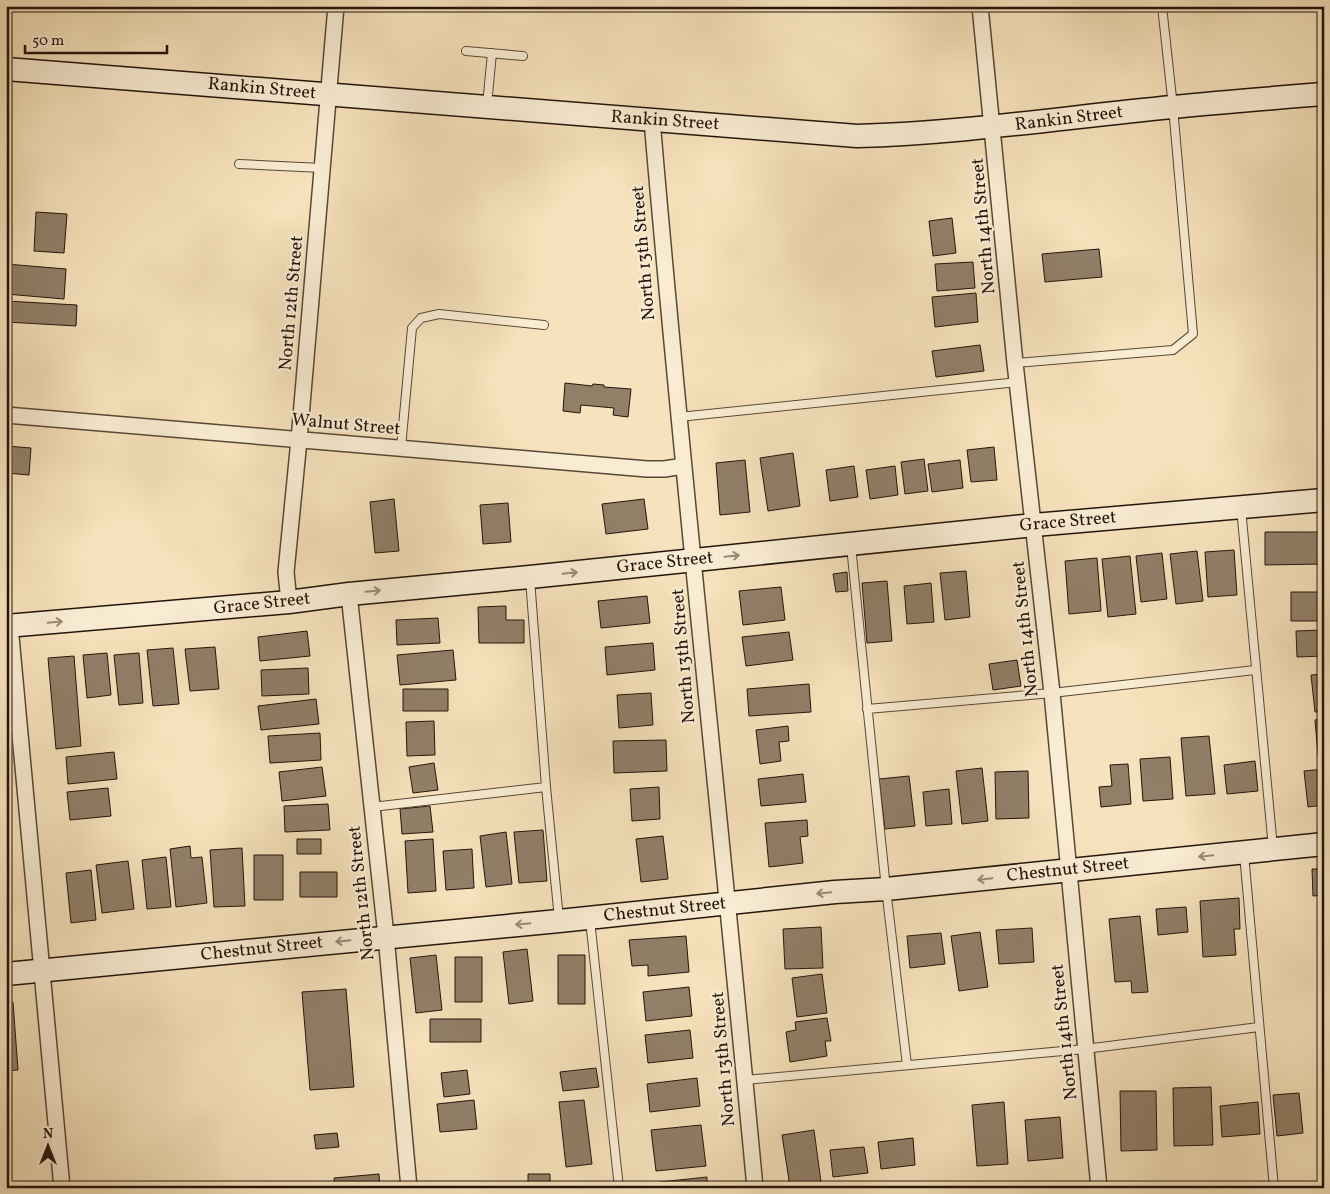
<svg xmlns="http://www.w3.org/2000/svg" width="1330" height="1194" viewBox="0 0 1330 1194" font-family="Vollkorn,serif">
<rect width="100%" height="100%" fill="#f6e2bc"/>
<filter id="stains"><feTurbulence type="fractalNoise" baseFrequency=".004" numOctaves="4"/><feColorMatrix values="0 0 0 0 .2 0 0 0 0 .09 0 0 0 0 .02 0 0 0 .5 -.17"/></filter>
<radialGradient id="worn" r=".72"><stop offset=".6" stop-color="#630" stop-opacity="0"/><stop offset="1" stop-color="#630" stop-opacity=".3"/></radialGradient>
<!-- building -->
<path fill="#917f68" stroke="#24140c" d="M36 212 67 214 64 253 34 251Z
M952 218 956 253 933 256 929 221Z
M1099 249 1102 277 1045 282 1042 254Z
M973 262 975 288 937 291 935 264Z
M6 264 66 269 64 299 6 294Z
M976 293 978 322 935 327 932 297Z
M6 301 77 305 76 326 6 322Z
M980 345 984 371 936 377 932 351Z
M565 383 592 386 593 384 604 385V387L631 389 628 417 613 415 614 408 581 405 580 413 563 411Z
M6 446 31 448 29 475 6 473Z
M994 447 997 480 971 482 967 450Z
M793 453 800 506 768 511 760 458Z
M924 459 928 491 905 494 901 462Z
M745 460 750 512 720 515 716 463Z
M960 460 963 488 932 492 928 464Z
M854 466 858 497 830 501 826 470Z
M895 466 898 495 870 499 866 470Z
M394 499 399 551 375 553 370 502Z
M644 499 648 529 606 534 602 504Z
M508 503 511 542 483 544 480 505Z
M1265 532H1324V564L1265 565Z
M1234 550 1237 595 1208 597 1205 552Z
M1197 551 1203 601 1176 604 1170 554Z
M1162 553 1167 599 1141 602 1136 556Z
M1130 556 1136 614 1108 617 1102 559Z
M1097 558 1101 611 1069 614 1065 561Z
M966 571 970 617 945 620 940 573Z
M847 572 848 591 836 592 833 574Z
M887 581 892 641 867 643 862 583Z
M931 583 934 622 907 624 904 586Z
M781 587 785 620 743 625 739 591Z
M1291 592H1324V621H1291Z
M647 596 650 623 601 628 598 601Z
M506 606V620H524V643H479L478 607Z
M438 618 440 643 397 645 396 620Z
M1324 630V656L1297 657 1296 631Z
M307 631 310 656 260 661 258 637Z
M789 632 793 660 746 666 742 637Z
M653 643 655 670 607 675 605 647Z
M215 647 219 689 190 691 185 649Z
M173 648 179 704 153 706 147 650Z
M453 650 456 680 400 685 397 655Z
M107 653 111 695 87 698 83 655Z
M139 653 143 703 119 705 114 655Z
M74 656 81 746 56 749 48 658Z
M1017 660 1021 686 993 690 989 664Z
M308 668 309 694 262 696 261 670Z
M1324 674V711L1315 712 1311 675Z
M809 684 811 712 749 716 747 689Z
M403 689H448V711H403Z
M651 693 653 725 619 728 617 695Z
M316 699 319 724 261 730 258 706Z
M1324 719V755L1318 756 1315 720Z
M434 721 435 755 407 756 406 722Z
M788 726 789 741 779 742 781 761 760 764 756 730Z
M320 733 321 760 270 763 268 736Z
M1209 736 1215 794 1186 796 1181 738Z
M666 740 667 771 614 773 613 741Z
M114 752 117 779 68 784 66 757Z
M1170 757 1173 799 1143 801 1140 759Z
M1255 761 1258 791 1227 794 1224 765Z
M434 763 438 790 413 793 409 767Z
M1128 764 1131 804 1101 807 1099 787 1112 786 1110 765Z
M322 767 326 796 282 801 279 772Z
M982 768 988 821 962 824 956 771Z
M1324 769V805L1308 807 1304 771Z
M1028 771 1029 818 996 819 995 772Z
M803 774 806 802 761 806 758 779Z
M909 776 915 826 885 829 879 779Z
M659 787 660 819 632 821 630 789Z
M108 788 111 816 70 820 67 792Z
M949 789 952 824 926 826 923 792Z
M328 804 330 830 285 832 284 806Z
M430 806 433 832 402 834 400 809Z
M807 820 808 836 800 837 803 863 769 867 765 823Z
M543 830 547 881 519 883 514 832Z
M506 832 512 884 486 887 480 836Z
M663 836 668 879 641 882 636 839Z
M297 839H321V854H297Z
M433 839 436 891 408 893 405 841Z
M190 846 191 858 202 857 207 903 176 907 170 849Z
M242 848 245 906 214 907 210 850Z
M472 849 474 888 446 890 443 851Z
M254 855H283V900H254Z
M166 857 171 907 147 909 142 860Z
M128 861 134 909 102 913 96 865Z
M1312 869H1324V895L1313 896Z
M91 870 96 920 71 923 66 873Z
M300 872H337V897H300Z
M1239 898 1240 929H1234L1236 955 1203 957 1200 901Z
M1186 907 1188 932 1158 935 1156 909Z
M1140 916 1148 992 1132 993 1131 981 1115 982 1109 919Z
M821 927 823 968 785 969 783 929Z
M1032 928 1034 962 999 964 996 930Z
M980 932 988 987 959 991 951 936Z
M941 933 945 964 910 968 907 936Z
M686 936 689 972 648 976V965L632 966 629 940Z
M527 949 533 1001 509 1004 503 952Z
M436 955 442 1010 416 1013 410 958Z
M558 955H585V1004H558Z
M455 957H482V1002H455Z
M822 974 827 1013 797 1017 792 978Z
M689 987 692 1016 646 1021 643 992Z
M346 989 354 1087 310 1090 302 992Z
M13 1002 18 1070 6 1071V1003Z
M827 1018 831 1041H825L827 1056 790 1062 786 1032 796 1030 795 1022Z
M430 1019H481V1042H430Z
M690 1030 693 1058 648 1063 645 1035Z
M596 1068 599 1087 563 1091 560 1072Z
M467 1070 470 1094 444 1097 441 1073Z
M697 1078 700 1106 650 1112 647 1084Z
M1211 1087 1213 1145 1174 1146 1173 1088Z
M1120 1091H1156L1157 1150 1121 1151Z
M1299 1093 1303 1133 1277 1136 1273 1095Z
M474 1100 477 1129 440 1132 437 1104Z
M584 1100 592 1164 566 1167 559 1102Z
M1004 1102 1008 1164 977 1166 972 1105Z
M1258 1102 1260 1134 1222 1137 1220 1106Z
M1060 1117 1063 1158 1028 1161 1025 1120Z
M701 1125 706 1166 656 1171 651 1130Z
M814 1130 821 1182 790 1187 782 1135Z
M337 1133 339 1147 316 1149 314 1135Z
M913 1138 915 1165 881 1169 878 1142Z
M864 1147 868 1173 833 1177 830 1150Z
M379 1174 380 1188H335L334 1178Z
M528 1174H550V1188H528Z
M707 1177V1188H661L660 1182Z"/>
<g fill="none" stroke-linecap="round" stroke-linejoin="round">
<defs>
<path id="lane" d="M466 51 523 56
M487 105 492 53
M239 164 322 168
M1015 363 1173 350 1193 334 1173 107 1162 6
M679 417 1018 382
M401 448 412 328 421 318 439 314 544 325
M1241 508 1273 848
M851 546 886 889 907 1065
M530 579 546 787 559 919
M867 709 1052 693 1255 670
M372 807 546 787
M1244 854 1274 1188
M590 920 619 1188
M745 1080 1085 1049 1259 1027"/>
<path id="street" d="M980 6 1015 363 1052 693 1099 1188
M652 120C682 477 722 832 755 1188
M6 415 647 469H664L684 466
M349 594 386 936 409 1188
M289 602 286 572 299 440 336 6
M10 626 62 1188"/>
<path id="secondary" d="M6 69 857 136C963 133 1067 117 1173 107 1223 102 1274 98 1324 94
M6 626 289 602 349 594 530 577 1034 525 1324 500
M6 974 559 921 835 892 886 889 1324 844"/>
</defs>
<!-- lane casing -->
<use href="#lane" stroke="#584838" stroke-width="10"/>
<!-- street casing -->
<use href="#street" stroke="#584838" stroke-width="18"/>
<!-- secondary casing -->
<use href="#secondary" stroke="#24140c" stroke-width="25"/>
<!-- lane -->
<use href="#lane" stroke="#f9ecd3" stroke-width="8"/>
<!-- street -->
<use href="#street" stroke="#f9ecd3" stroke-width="15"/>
<!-- secondary -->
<use href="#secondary" stroke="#f9ecd3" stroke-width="22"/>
</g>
<!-- one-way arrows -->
<defs><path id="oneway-shaft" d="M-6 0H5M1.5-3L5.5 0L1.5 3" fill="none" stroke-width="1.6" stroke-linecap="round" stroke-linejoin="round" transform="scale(1.25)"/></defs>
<g stroke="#998b79">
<use href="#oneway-shaft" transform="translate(732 556) rotate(-6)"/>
<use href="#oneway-shaft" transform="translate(570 573) rotate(-6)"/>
<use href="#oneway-shaft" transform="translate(373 591) rotate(-5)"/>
<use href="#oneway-shaft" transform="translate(55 622) rotate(-5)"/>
<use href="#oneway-shaft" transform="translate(1206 856) rotate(174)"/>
<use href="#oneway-shaft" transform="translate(985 879) rotate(174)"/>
<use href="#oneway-shaft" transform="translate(824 893) rotate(174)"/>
<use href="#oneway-shaft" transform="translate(523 924) rotate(175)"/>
<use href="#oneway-shaft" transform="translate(343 941) rotate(174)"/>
</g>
<g text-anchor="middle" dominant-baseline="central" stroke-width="4.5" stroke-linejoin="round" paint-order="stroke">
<!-- street labels -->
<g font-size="18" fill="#24140c" stroke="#f9ecd3">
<text transform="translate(262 89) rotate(5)">Rankin Street</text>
<text transform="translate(1069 119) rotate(-7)">Rankin Street</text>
<text transform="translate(665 121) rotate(4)">Rankin Street</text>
<text transform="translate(984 226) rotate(-95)">North 14th Street</text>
<text transform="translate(644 253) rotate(-95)">North 13th Street</text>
<text transform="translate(292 303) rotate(-85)">North 12th Street</text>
<text transform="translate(346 425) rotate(5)">Walnut Street</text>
<text transform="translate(1068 522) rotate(-5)">Grace Street</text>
<text transform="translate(665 563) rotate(-6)">Grace Street</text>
<text transform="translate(262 604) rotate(-6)">Grace Street</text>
<text transform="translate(1026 629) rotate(-96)">North 14th Street</text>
<text transform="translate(684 656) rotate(-95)">North 13th Street</text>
<text transform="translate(1068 870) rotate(-6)">Chestnut Street</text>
<text transform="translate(362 893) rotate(-96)">North 12th Street</text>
<text transform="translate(665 910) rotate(-6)">Chestnut Street</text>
<text transform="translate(262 949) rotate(-6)">Chestnut Street</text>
<text transform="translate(1065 1032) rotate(-96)">North 14th Street</text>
<text transform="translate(724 1059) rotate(-95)">North 13th Street</text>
</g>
</g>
<!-- margin -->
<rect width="1330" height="1194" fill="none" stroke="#f6e2bc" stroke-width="25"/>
<rect x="8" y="8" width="1315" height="1179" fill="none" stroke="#24140c" stroke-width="2.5"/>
<rect x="12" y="12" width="1305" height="1169" fill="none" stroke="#24140c"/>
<!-- north arrow -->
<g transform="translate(48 1146)" stroke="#f9ecd3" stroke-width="4" paint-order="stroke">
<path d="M0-4L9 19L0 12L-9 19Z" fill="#24140c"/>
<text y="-8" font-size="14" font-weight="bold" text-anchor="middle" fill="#24140c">N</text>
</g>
<!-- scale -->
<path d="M25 45v8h142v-8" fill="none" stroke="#24140c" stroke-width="2.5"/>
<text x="32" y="45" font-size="15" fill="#24140c" stroke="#f9ecd3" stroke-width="4" paint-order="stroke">50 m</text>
<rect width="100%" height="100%" filter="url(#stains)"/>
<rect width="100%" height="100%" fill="url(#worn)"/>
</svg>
